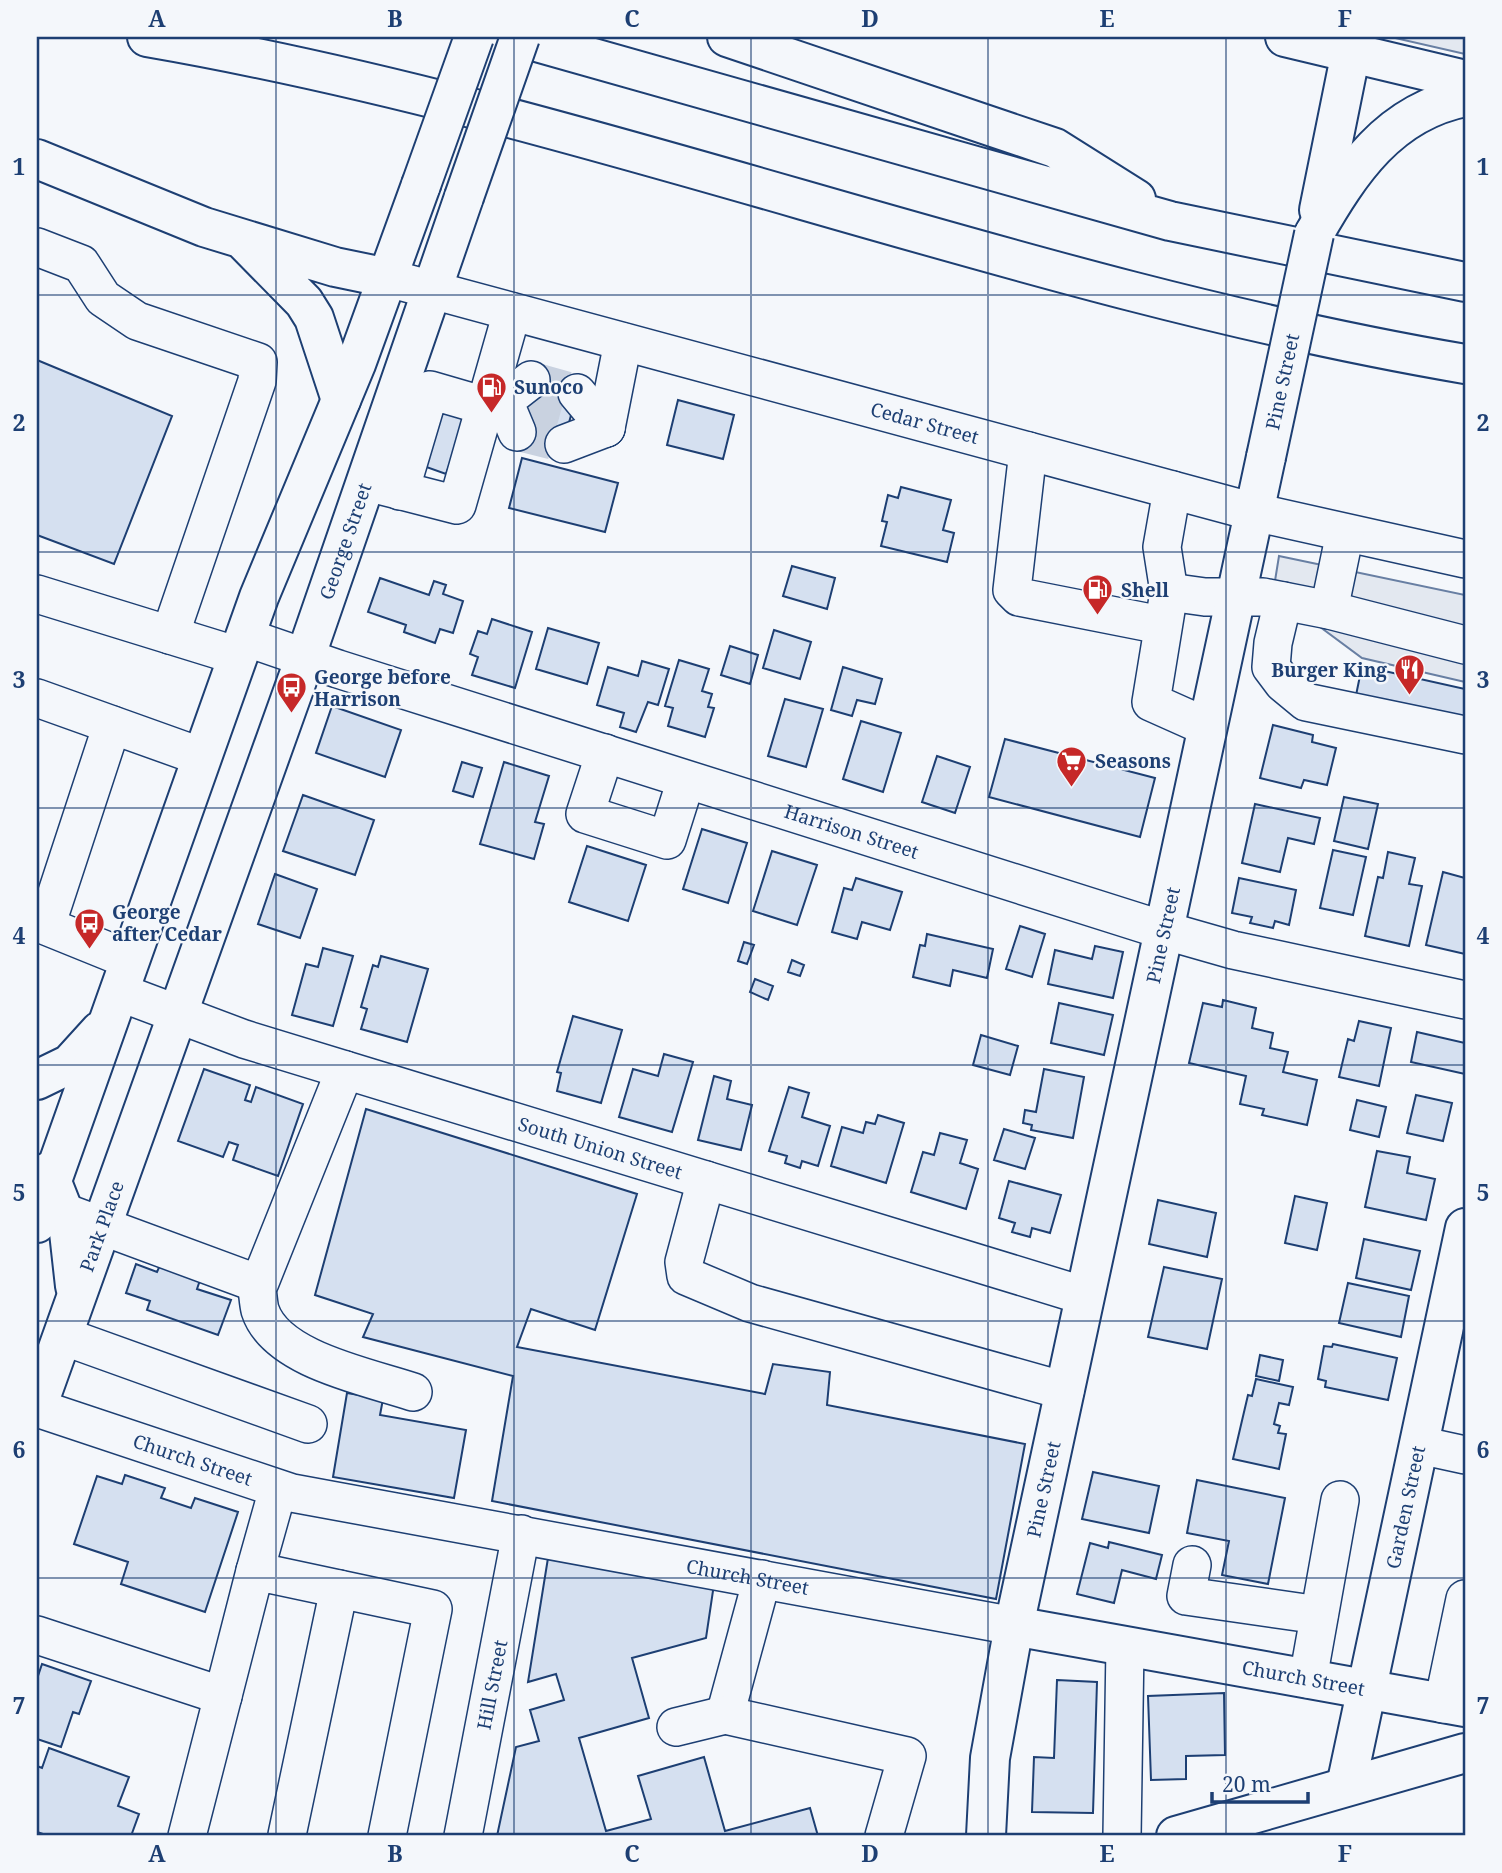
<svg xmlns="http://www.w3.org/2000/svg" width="1502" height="1873" viewBox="0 0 1502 1873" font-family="'Noto Serif',serif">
<rect width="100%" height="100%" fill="#f4f7fb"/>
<!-- parking -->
<path fill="#e3e8f0" stroke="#687fa3" stroke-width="2" d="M1465 37V54L1395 38V37Z
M1279 556 1465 595V682L1362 658 1316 624 1269 618Z"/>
<!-- building -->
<path fill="#d5e0f0" stroke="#1d3f73" stroke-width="2" d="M37 360 172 416 114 564 37 535Z
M534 369 580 382 560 456 514 444Z
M678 400 734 415 723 459 667 445Z
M436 407 467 418 446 474 415 463Z
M522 458 618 483 605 532 509 508Z
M901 487 951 500 943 530 954 533 947 562 881 546 887 522 882 521 888 495 898 498Z
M792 566 835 578 827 609 783 596Z
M380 578 429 595 434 581 446 585 443 594 463 601 453 633 440 629 435 643 404 632 406 625 368 612Z
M492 619 532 632 515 688 472 675 478 657 470 654 478 631 487 634Z
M548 628 599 643 587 684 536 669Z
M774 630 811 642 800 679 763 668Z
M730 646 758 655 750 684 721 675Z
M679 660 709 669 702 691 712 694 708 707 714 708 705 737 668 726 673 708 665 706Z
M642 661 669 669 658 705 648 702 636 732 620 727 624 713 597 705 608 667 638 676Z
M1362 666 1465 689V729L1354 705Z
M843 667 882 679 875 704 857 700 852 716 831 710Z
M785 699 823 709 806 767 768 756Z
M332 706 401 730 385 777 316 753Z
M861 721 901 733 883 792 843 779Z
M1273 725 1313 735 1312 742 1336 748 1327 785 1304 780 1301 788 1260 778Z
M1005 739 1155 778 1140 837 989 797Z
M937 756 970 767 955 813 922 802Z
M462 762 482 768 473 797 453 791Z
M504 762 549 776 535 822 544 824 534 859 480 844Z
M303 795 374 820 355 875 283 851Z
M1344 797 1378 804 1368 849 1334 841Z
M1255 804 1320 818 1314 844 1288 838 1280 872 1242 863Z
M702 829 747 843 728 903 683 889Z
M587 846 646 865 628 921 569 902Z
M1333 850 1366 857 1353 915 1320 908Z
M772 851 817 865 797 925 753 911Z
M1388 852 1415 858 1409 884 1422 886 1409 946 1365 936 1378 877 1383 878Z
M1443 872 1465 878V954L1426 945Z
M275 874 317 889 300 938 258 924Z
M856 878 902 892 890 930 862 922 857 939 832 932 844 888 852 890Z
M1239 878 1296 890 1289 925 1275 921 1273 928 1250 923 1252 917 1232 913Z
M1020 926 1045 934 1032 977 1006 969Z
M927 934 993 949 987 978 953 970 950 986 913 977 920 945 925 946Z
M744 942 754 945 747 964 738 961Z
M1095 946 1123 952 1113 998 1048 984 1055 950 1092 959Z
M323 948 353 956 333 1026 292 1015 306 964 318 967Z
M381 956 428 969 407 1042 361 1029 367 1009 361 1007 373 965 378 967Z
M792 960 804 965 800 976 788 972Z
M755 979 773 986 768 1000 750 992Z
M1223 1000 1256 1008 1252 1028 1273 1033 1270 1048 1288 1052 1283 1072 1317 1080 1307 1125 1262 1115 1264 1109 1240 1104 1246 1076 1189 1063 1203 1003 1222 1007Z
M1059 1003 1113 1015 1104 1055 1051 1043Z
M573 1016 622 1030 601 1103 557 1091 561 1073 557 1072Z
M1359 1021 1391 1028 1379 1086 1339 1077 1348 1039 1354 1041Z
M1417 1032 1465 1043V1074L1411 1062Z
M981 1035 1018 1046 1010 1075 973 1065Z
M664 1054 693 1062 672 1132 619 1117 633 1069 658 1076Z
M204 1069 250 1085 245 1100 251 1102 256 1087 303 1104 278 1176 233 1160 238 1145 229 1142 223 1157 178 1141Z
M1044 1069 1084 1077 1073 1138 1031 1130 1032 1125 1023 1123 1025 1110 1036 1112Z
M714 1076 731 1081 727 1099 752 1105 741 1150 698 1140Z
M789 1087 809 1093 802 1117 830 1126 818 1166 802 1161 800 1168 785 1163 787 1156 769 1151Z
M1416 1095 1452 1103 1443 1141 1407 1133Z
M1357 1100 1386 1107 1379 1137 1350 1130Z
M366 1109 637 1194 595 1330 531 1309 517 1347 765 1394 773 1364 830 1372 827 1405 1025 1444 996 1599 492 1501 513 1376 363 1337 373 1314 315 1295Z
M878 1115 904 1123 886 1183 831 1166 842 1127 863 1133 866 1122 875 1124Z
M1004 1129 1035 1138 1025 1169 994 1160Z
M940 1133 967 1140 960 1163 978 1169 966 1209 911 1192 923 1152 934 1155Z
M1377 1151 1410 1157 1407 1173 1435 1179 1426 1220 1365 1207Z
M1009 1181 1061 1195 1050 1233 1032 1228 1030 1237 1012 1232 1015 1223 999 1218Z
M1295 1196 1327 1203 1317 1250 1285 1243Z
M1158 1200 1216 1213 1207 1257 1149 1244Z
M1364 1239 1420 1251 1411 1290 1356 1278Z
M161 1263 201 1277 197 1289 231 1300 218 1335 147 1310 150 1301 126 1293 136 1264 157 1272Z
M1164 1267 1222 1279 1207 1349 1148 1337Z
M1348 1283 1409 1296 1401 1337 1339 1323Z
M1333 1344 1397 1358 1388 1400 1325 1387 1326 1381 1318 1379 1324 1346 1332 1347Z
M1260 1355 1283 1360 1279 1381 1256 1376Z
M1256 1379 1293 1387 1289 1405 1279 1403 1274 1424 1280 1426 1278 1433 1286 1434 1279 1469 1233 1459 1248 1395 1252 1396Z
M347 1393 383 1399 380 1415 466 1430 454 1498 333 1477Z
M1093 1472 1159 1486 1149 1533 1082 1519Z
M125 1475 165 1488 161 1498 191 1508 195 1498 238 1512 205 1612 121 1584 128 1562 74 1544 97 1476 122 1484Z
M1197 1480 1285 1498 1268 1584 1222 1575 1229 1541 1187 1533Z
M1109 1542 1162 1555 1156 1579 1122 1570 1114 1603 1077 1594 1090 1543 1108 1548Z
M548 1558 714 1584 706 1638 632 1658 649 1718 579 1738 606 1831 651 1819 638 1776 704 1757 725 1831 810 1808 818 1836H497L516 1747 539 1741 530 1710 564 1700 556 1674 528 1682Z
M42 1664 91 1681 79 1714 73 1712 61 1747 37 1739V1679Z
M1057 1680 1097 1682 1093 1813 1032 1812 1034 1757 1054 1758Z
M1224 1693 1225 1755 1186 1756V1779L1151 1780 1148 1696Z
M49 1748 129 1777 118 1806 139 1814 131 1836H49L37 1832V1766L42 1768Z"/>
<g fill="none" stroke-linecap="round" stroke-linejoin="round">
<!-- minor-tunnel -->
<path stroke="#c9d2e0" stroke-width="37" stroke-dasharray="37 18" stroke-linecap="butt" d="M531 380 577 393
M524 406 571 419
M517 432 564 444"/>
<defs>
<g id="minor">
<path d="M37 247 81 264 103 298 137 321 258 362 257 381 170 635"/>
<path id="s1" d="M388 278 1254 512 1465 559"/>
<path d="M577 393 606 428"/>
<path d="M606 428 623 342"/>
<path d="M517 432 504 401 531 380"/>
<path d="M564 444 606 428"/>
<path d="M1028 451 1012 590 1019 597 1161 625"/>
<path d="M367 482 457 505 512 312"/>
<path d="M400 491 430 390 485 406"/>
<path d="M1169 592 1162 547 1172 490"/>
<path d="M37 594 238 656"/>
<path d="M1283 601 1273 643 1271 667 1283 683 1306 702 1465 735"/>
<path d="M1329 610 1345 533"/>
<path id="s2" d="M245 637 338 669 1163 930 1233 950 1465 1000"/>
<path d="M37 698 202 757"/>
<path d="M112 725 46 926 130 960"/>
<path d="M1207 727 1151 702 1169 592 1205 597H1263L1329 610 1465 645"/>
<path d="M605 753 585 814 667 840 686 780"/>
<path id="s3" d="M119 992 244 1039 1085 1296"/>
<path d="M706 1180 684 1262 686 1276 750 1303 1065 1391"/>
<path d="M72 1215 256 1283 260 1282 345 1070"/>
<path d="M256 1283C258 1292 258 1302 260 1310 276 1360 369 1377 413 1392"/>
<path d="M63 1336 308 1424"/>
<path id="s4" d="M37 1408 292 1493 1014 1626"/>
<path d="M1419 1445 1465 1455"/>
<path d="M1192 1565 1186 1596 1319 1615"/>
<path d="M255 1571 278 1489"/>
<path d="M762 1579 725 1715 907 1756 884 1836"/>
<path d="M37 1635 223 1696"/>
<path d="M1308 1679 1340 1500"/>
<path d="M1443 1704 1465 1599"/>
<path d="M676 1727 725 1715"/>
<path d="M287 1835 339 1589"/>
<path d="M187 1836 255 1571 433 1609 387 1836"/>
<path id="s5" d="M463 1836 521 1534"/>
<path d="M1122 1836 1125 1646"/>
</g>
<g id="major">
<path d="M1285 37 1465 80"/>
<path d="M1319 210 1354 37"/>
<path d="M1314 234C1350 171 1389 112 1465 97"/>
<path d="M37 1080 70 1064 100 1031"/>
<path d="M48 1172 68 1223 75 1286"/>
<path d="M37 1223 259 597 356 364 421 185"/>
<path id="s6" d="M37 1407 305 658 464 197"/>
<path id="s7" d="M1014 1626 1465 1707"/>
<path id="s8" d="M1346 1786 1465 1228"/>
<path id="s9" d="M986 1836 990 1758 1014 1626 1266 457"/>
<path d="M1176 1836 1465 1753"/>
</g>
<path id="highway" d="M147 37C594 114 1018 288 1465 364
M519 37 1170 221 1465 282
M727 37 1055 148 1136 199
M37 159 204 227 335 267 388 278
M245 242 304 302 314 318 341 400"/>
</defs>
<!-- minor casing -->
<use href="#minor" stroke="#1d3f73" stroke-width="40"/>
<!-- major casing -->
<use href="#major" stroke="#1d3f73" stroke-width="42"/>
<!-- highway casing -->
<use href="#highway" stroke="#1d3f73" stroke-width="42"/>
<!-- minor -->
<use href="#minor" stroke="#f4f7fb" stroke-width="37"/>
<!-- major -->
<use href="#major" stroke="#f4f7fb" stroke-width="38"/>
<!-- highway -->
<use href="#highway" stroke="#f4f7fb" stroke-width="38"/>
<defs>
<g id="major-bridge">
<path d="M421 185 474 37"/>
<path d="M464 197 520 37"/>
<path id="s10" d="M1266 457 1314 234"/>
</g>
</defs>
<!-- major-bridge casing -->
<use href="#major-bridge" stroke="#1d3f73" stroke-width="42" stroke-linecap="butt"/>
<!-- major-bridge -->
<use href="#major-bridge" stroke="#f4f7fb" stroke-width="38"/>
</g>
<!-- grid -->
<path fill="none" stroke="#1d3f73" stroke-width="2" stroke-opacity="0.55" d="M276 37V1836M514 37V1836M751 37V1836M988 37V1836M1226 37V1836M37 295H1465M37 552H1465M37 808H1465M37 1065H1465M37 1321H1465M37 1578H1465"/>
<!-- icons -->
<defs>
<symbol id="fuel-pin" viewBox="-11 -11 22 30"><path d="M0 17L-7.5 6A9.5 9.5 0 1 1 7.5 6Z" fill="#c62828" stroke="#f4f7fb"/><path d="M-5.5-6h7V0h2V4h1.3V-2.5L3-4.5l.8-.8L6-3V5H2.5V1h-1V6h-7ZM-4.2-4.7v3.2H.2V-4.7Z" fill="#fff"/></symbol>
<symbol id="restaurant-pin" viewBox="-11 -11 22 30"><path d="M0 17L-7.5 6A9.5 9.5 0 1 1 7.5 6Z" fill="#c62828" stroke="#f4f7fb"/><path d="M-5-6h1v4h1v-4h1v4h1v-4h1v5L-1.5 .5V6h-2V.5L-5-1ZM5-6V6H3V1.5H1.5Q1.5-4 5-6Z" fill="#fff"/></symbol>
<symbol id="bus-pin" viewBox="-11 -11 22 30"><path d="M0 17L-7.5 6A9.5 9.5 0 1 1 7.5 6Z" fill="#c62828" stroke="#f4f7fb"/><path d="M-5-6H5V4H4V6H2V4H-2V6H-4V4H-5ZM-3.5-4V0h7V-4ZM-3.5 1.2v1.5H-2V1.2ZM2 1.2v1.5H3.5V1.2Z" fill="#fff"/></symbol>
<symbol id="supermarket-pin" viewBox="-11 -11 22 30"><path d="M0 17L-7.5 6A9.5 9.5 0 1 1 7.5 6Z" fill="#c62828" stroke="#f4f7fb"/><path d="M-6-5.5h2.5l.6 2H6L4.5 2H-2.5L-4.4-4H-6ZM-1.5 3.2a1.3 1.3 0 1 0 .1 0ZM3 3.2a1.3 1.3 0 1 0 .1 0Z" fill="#fff"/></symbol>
</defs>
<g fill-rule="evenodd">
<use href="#fuel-pin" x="474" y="370" width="35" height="47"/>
<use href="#fuel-pin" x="1080" y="572" width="35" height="47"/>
<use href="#restaurant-pin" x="1392" y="652" width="35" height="47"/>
<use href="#bus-pin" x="274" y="670" width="35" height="47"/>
<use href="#supermarket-pin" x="1054" y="744" width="35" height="47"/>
<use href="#bus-pin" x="72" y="906" width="35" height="47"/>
</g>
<g text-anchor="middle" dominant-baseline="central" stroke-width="5" stroke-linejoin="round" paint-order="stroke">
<!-- street labels -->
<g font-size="19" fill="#1d3f73" stroke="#f4f7fb">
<text stroke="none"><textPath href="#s10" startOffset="77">Pine Street</textPath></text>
<text stroke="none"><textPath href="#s1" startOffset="556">Cedar Street</textPath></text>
<text stroke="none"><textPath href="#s6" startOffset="919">George Street</textPath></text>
<text stroke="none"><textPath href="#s2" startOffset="637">Harrison Street</textPath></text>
<text stroke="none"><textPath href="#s9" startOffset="919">Pine Street</textPath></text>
<text stroke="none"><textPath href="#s3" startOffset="506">South Union Street</textPath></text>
<text stroke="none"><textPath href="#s6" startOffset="192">Park Place</textPath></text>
<text stroke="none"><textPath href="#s4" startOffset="164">Church Street</textPath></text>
<text stroke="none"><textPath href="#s9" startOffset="352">Pine Street</textPath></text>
<text stroke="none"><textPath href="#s8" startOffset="285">Garden Street</textPath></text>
<text stroke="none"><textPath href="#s4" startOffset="732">Church Street</textPath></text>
<text stroke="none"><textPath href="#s7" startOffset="294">Church Street</textPath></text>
<text stroke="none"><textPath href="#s5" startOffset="154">Hill Street</textPath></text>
</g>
<!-- poi labels -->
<g font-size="19" font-weight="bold" fill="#1d3f73" stroke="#f4f7fb" text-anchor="start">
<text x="514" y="387">Sunoco</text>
<text x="1121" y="590">Shell</text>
<text x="1387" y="670" text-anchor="end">Burger King</text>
<text x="314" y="677">George before<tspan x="314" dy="22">Harrison</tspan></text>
<text x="1095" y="761">Seasons</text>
<text x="112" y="912">George<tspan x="112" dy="22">after Cedar</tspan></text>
</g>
</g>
<!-- border -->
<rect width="1502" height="1873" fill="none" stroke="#f4f7fb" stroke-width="77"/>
<!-- scale -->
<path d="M1212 1792v10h96v-10" fill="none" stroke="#1d3f73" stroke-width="3.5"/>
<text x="1222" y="1792" font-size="21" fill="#1d3f73" stroke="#f4f7fb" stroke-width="5" paint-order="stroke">20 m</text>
<rect x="38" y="38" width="1426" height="1796" fill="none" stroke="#1d3f73" stroke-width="2.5"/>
<g font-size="23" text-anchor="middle" font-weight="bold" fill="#1d3f73">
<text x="157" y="27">A</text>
<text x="395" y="27">B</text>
<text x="632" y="27">C</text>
<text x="870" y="27">D</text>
<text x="1107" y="27">E</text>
<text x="1345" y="27">F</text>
<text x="19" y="175">1</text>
<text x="1483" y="175">1</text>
<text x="19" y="431">2</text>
<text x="1483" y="431">2</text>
<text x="19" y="688">3</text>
<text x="1483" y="688">3</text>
<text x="19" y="944">4</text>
<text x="1483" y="944">4</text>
<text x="19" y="1201">5</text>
<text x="1483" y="1201">5</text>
<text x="19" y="1458">6</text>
<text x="1483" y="1458">6</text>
<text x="19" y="1714">7</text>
<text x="1483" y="1714">7</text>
<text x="157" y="1862">A</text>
<text x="395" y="1862">B</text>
<text x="632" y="1862">C</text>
<text x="870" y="1862">D</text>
<text x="1107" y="1862">E</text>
<text x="1345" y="1862">F</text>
</g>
</svg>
